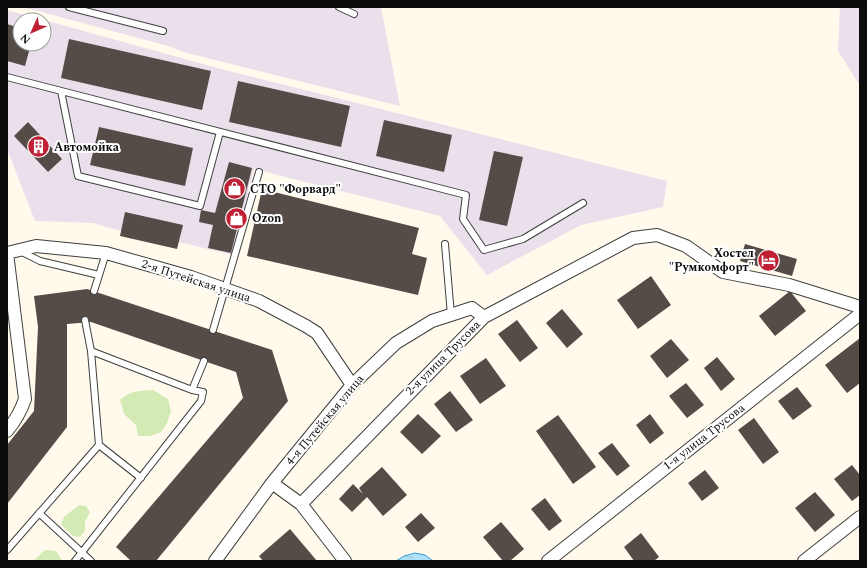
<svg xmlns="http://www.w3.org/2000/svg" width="867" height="568" viewBox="0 0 867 568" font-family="Spectral,serif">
<defs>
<pattern id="water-ripples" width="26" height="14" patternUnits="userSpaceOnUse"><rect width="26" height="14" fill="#afe2f8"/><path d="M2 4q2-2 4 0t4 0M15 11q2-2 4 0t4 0" fill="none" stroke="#95c1d3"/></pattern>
</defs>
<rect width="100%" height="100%" fill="#fffaeb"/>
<!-- industrial -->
<path fill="#e9e0ec" d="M23 7H381L400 106 187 53 168 46Z
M840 7H860V86L838 51Z
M7 10 42 20H20V44H44V20L221 69 667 181 663 207 581 225 487 275 440 216 254 169 233 255 183 243 113 229 93 223 35 221 7 149Z"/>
<!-- park -->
<path fill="#d4eab4" d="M153 390 168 399 171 411 167 423 161 432 150 436H138L136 425 124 414 120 400C131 390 139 391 153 390Z
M79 505 86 506 90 512 85 522V531L80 537 73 536 61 524 64 517Z
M45 550 56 551 62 560 61 561H33Z"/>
<!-- water -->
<path fill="url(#water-ripples)" stroke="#339ed1" d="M415 553 425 555 433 561H396L404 556Z"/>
<!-- building -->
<path fill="#554c48" d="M7 24 20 28V44H31L25 66 7 61Z
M69 39 211 71 202 110 61 78Z
M238 81 350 106 341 147 229 122Z
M384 120 452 135 444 172 376 156Z
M28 122 62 159 48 172 14 136Z
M99 127 193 148 185 186 90 165Z
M494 151 523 157 507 226 479 220Z
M229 162 252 168 231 253 208 248 213 225 199 222 201 210 215 213Z
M262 189 419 228 412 254 427 258 418 295 247 256Z
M125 212 183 225 177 249 120 236Z
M745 244 797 259 792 276 740 261Z
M651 276 671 305 638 329 617 300Z
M87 289 272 350 288 401 156 561H131L116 547 243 398 236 372 91 322 67 324V427L7 504V445L34 411 38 327 34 296Z
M790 291 806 311 775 336 759 316Z
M562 309 583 334 567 348 546 323Z
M517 320 538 348 520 362 498 334Z
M860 338V383L847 393 825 365Z
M671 339 689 360 667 378 650 356Z
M717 357 735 379 721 391 704 368Z
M486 358 506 386 480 404 460 376Z
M686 383 704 405 687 418 669 396Z
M797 387 812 406 793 420 778 401Z
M450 391 473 420 456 432 434 404Z
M418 414 441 436 422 454 400 432Z
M650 414 664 433 650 444 636 425Z
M558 415 596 467 573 484 536 431Z
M754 418 779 452 763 464 738 430Z
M612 443 630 466 617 476 598 453Z
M852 465 860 475V495L852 501 834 479Z
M382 467 407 495 383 516 367 497 352 512 339 499 353 484 363 494 359 488Z
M705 470 719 488 702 501 688 483Z
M815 492 835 515 815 532 795 508Z
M545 498 562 521 549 531 531 509Z
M421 513 435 528 418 542 405 527Z
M501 522 524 549 510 561H503L483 537Z
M290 529 317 561H263L259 556Z
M641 533 659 557 654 561H634L624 547Z"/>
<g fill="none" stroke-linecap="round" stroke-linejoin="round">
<defs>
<path id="service" d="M69 7 163 31
M339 7 354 14
M7 77 466 195 463 219 484 250 523 239 583 203
M61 91 78 176 200 206 220 132
M445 244 451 315
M20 251 40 261 99 275
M94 291 106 253
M85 320 91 351
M213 330 259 172
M192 390 204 361
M99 445 141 478
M39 513 91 561
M7 550 99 445 91 351 192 390 203 392 201 401 75 561"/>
<path id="minor" d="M7 253 36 246 106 253 191 277 259 301 306 326 317 333 352 385
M7 431C15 421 21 411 25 399L7 253
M272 483 301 504 345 561
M301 504 484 317 633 238 657 235 686 246 723 272 789 285 860 307
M215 561 272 483 352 385 396 343 432 321 472 308 484 317
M548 561 860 314
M804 561 860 517"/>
</defs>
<!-- service casing -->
<use href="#service" stroke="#3f3f3f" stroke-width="8"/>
<!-- minor casing -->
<use href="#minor" stroke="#3f3f3f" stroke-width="14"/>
<!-- service -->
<use href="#service" stroke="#fff" stroke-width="6"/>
<!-- minor -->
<use href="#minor" stroke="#fff" stroke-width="12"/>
</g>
<!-- icons -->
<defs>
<symbol id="building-disc" viewBox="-11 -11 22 22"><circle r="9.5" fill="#c02034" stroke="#fff"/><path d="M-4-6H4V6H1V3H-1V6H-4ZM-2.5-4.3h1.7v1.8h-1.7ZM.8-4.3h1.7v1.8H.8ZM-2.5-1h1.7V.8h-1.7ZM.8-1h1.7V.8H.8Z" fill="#fff"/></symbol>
<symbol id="shop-disc" viewBox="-11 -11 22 22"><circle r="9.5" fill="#c02034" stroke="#fff"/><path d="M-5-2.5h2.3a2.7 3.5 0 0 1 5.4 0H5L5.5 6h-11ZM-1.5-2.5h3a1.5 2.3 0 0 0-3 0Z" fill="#fff"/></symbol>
<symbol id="hotel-disc" viewBox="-11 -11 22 22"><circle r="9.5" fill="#c02034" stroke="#fff"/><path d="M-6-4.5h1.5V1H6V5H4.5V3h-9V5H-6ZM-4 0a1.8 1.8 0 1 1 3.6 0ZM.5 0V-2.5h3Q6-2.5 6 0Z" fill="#fff"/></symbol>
</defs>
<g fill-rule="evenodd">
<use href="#building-disc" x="26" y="134" width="25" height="25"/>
<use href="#shop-disc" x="222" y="176" width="25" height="25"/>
<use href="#shop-disc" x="224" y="206" width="25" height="25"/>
<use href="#hotel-disc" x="756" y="248" width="25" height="25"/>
</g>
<g text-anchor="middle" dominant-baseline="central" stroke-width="4" stroke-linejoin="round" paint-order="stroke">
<!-- poi labels -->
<g font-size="12" font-weight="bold" fill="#0c0c0c" stroke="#fff" text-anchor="start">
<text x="54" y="147">Автомойка</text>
<text x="250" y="189">СТО "Форвард"</text>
<text x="252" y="218">Ozon</text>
<text x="754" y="253" text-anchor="end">Хостел<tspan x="754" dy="14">"Румкомфорт"</tspan></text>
</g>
<!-- street labels -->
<g font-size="12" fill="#0c0c0c" stroke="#fff">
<text transform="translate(196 281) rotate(18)">2-я Путейская улица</text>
<text transform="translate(443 358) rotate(-45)">2-я улица Трусова</text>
<text transform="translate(325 420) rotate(-50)">4-я Путейская улица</text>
<text transform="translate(704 437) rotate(-38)">1-я улица Трусова</text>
</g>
</g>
<!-- border -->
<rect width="867" height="568" fill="none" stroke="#0c0c0c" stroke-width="16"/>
<!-- north arrow -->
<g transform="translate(32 32) rotate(225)"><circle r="19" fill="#ffffff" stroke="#9e9e9e"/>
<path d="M0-3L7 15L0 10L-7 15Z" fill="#c02034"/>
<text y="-6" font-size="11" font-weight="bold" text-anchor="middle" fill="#0c0c0c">N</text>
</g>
</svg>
